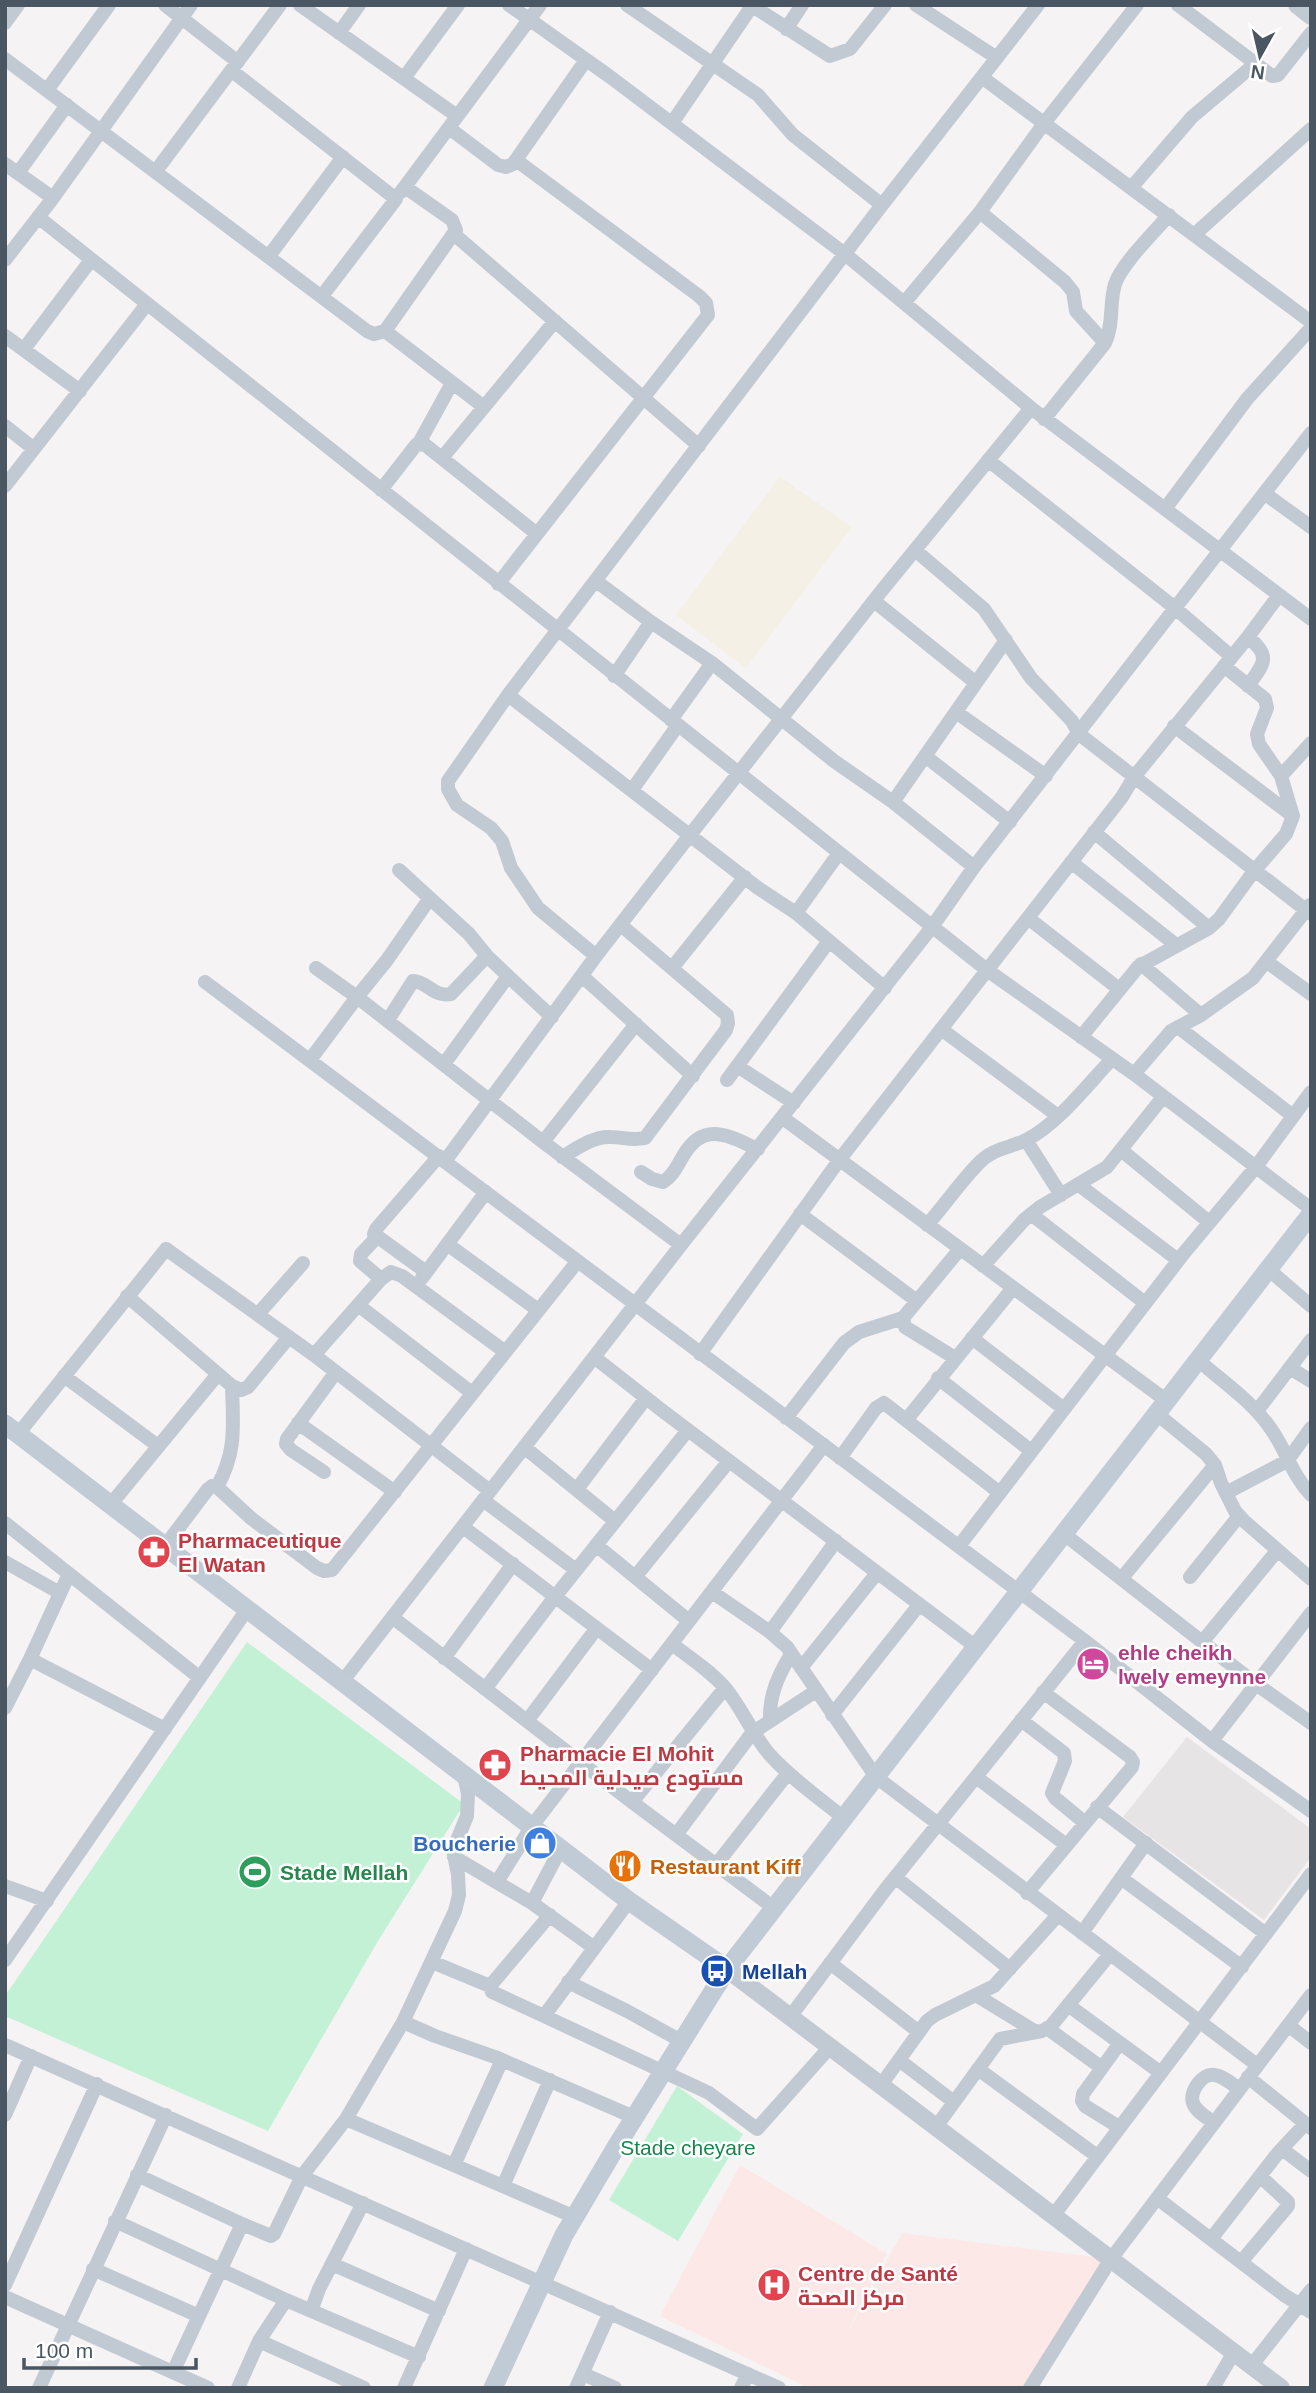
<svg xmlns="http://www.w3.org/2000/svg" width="1316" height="2393" viewBox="0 0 1316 2393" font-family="Arial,Cairo,sans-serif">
<rect width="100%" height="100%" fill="#f5f3f3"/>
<!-- education -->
<path fill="#e6e4e5" d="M1187 1737 1311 1829V1857L1264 1920 1123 1817Z"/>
<!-- medical -->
<path fill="#fce8e6" d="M740 2165 887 2254 840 2346 902 2233 1111 2259 1030 2388H809L660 2316Z"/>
<!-- green -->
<path fill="#c3f1d5" d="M247 1642 464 1804 378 1941 268 2131 5 2016V1996Z
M677 2086 743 2134 678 2241 609 2200Z"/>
<!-- sand -->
<path fill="#f5f0e5" d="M780 477 852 527 746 668 676 615Z"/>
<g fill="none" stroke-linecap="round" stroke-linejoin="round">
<!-- minor -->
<path stroke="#c1cad2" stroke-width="14" d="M165 5 238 62
M300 5 457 116
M509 5 609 76 845 254 1031 408 1311 619
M627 5 758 95 793 135 882 205
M751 5 830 56 850 49 885 5
M916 5 997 58
M1178 5 1272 76 1278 75 1311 33
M5 23 18 5
M786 29 802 5
M339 33 359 5
M5 59 367 331 374 334 385 331 456 230 452 220 405 187
M232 71 396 199 322 296
M404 78 458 5
M983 78 1311 322
M47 90 109 5
M672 123 752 6
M449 128 498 165 506 167 513 164 586 60
M5 164 53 198
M156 171 280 5
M18 173 67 105
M1131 188 1192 117 1256 63
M401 192 540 5
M980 212 1065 282 1073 292 1076 311 1105 343
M38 217 987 970 1134 1074 1311 1209
M455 235 699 446
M1194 235 1311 129
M269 256 343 157
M5 260 53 198 191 5
M904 303 980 212 1045 122 1137 5
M385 331 484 407
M5 336 80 391
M24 349 91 260
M1044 419 1105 343C1114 324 1109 304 1115 284 1121 265 1154 232 1169 215
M5 426 34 449
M419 443 452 383
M442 458 555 321
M988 460 1175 608 1232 657
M5 486 147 304
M381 490 416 445 424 444 537 534
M1264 493 1311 527
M1165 509 1247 399 1311 328
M915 550 984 609 1031 678 1072 721 1079 734 1311 914
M596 581 651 622 712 663 834 761 893 802 974 867
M498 584 708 315 706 303 699 296 516 160
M874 601 976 683
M1248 637C1272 657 1264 663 1248 686
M614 676 651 622
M508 695 448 781V789L457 805 491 828 502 841 511 868 538 908 596 956
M956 712 1046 776
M671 720 712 663
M1174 726 1293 816
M925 756 1010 822
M1281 776 1311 743
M632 790 678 725
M893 802 1006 640
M1094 832 1209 928
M1071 862 1176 945
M399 870 469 934 487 956
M796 913 839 853
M1028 918 1119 989
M1267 962 1311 994
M1141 964 1201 1015
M316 968 357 997 387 960 430 898
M672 968 745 877
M582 976 693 1076
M205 982 1085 1641 1212 1741 1311 1811
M885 988 796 913 758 888 508 695 882 205 1038 5
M388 1020 413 981C429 982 432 997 451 994L487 956 508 976
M1178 1027 1293 1116
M941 1029 1058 1116
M1081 1037 1138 967 1209 928 1219 919 1254 871 1286 834 1293 816 1281 776 1259 744 1257 734 1267 708 1265 699 1224 666
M310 1060 357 997 543 1142 681 1245
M444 1064 508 976 552 1017
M737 1066 794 1103
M1134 1074 1171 1031 1201 1015 1253 978 1310 905
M727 1080 829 941
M783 1118 1167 1401
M1026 1140 1061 1195
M543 1142 636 1024
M1121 1150 1209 1222
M562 1157C576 1149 593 1136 610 1137 623 1137 632 1141 645 1138L726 1030 728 1023 727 1015 622 926
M445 1161 596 956 690 835 883 589 1031 408
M641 1172 652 1179 663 1182C673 1176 677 1166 683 1156 704 1120 728 1136 758 1149
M1079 1185 1178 1260
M800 1214 917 1301
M1031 1214 1145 1303
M927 1225C945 1205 960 1182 979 1163 993 1148 1010 1148 1026 1140 1058 1124 1088 1084 1112 1059
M377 1237 361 1254 360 1261 381 1279
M447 1244 538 1310
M983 1266 1024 1220 1040 1207 1107 1167 1163 1097
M1268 1269 1311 1306
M426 1272 374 1234 376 1229 439 1156
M422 1278 486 1192
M127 1296 232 1386 241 1390 248 1387 289 1337
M358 1305 472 1393
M258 1314 303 1263
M972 1338 1064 1409
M700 1354 840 1159 1122 797 1134 777 1248 637 1279 595
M314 1355 381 1279 391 1272 402 1276 504 1351
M594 1357 664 1412 976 1647
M955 1358 905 1327 903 1318 960 1249
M1198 1360C1223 1382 1252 1401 1271 1429 1286 1450 1292 1475 1311 1495
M1290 1368 1311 1381
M64 1376 158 1446
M938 1378 1030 1450
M1257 1411 1311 1340
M1157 1414 1206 1454 1215 1465 1221 1483 1235 1511 1244 1521 1311 1579
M786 1418 844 1343 859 1332 903 1318
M907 1419 1013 1288
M298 1423 395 1492
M19 1433 166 1249 314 1355 490 1491
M524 1447 615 1521
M840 1458 876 1408 884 1403 1000 1493
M324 1472 291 1450 286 1444 287 1439 336 1372
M217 1487C237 1451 233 1426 232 1386
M577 1489 646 1398
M1226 1493 1287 1461 1311 1428
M483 1500 576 1570
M111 1504 218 1374
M5 1523 200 1678
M463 1527 652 1670
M1064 1534 1256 1684 1311 1723
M596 1545 689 1621
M165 1546 208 1489 212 1486 217 1487 252 1519 317 1568 324 1571 332 1570 577 1262
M959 1546 1184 1253 1255 1168 1311 1092
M5 1562 60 1593
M69 1574 30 1659 165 1729
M635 1577 729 1461
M1190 1577 1239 1516
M1122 1578 1215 1465
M712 1592 770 1632 787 1647 876 1777 1257 2065
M392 1617 632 1802 774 1908
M770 1632 836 1541
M1203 1641 1277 1551
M672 1644C690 1658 711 1671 726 1689 743 1710 752 1734 770 1755 792 1779 819 1798 844 1818
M444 1658 513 1564
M801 1668 877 1573
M342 1682 681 1245 932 927 974 867 1311 433
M485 1689 554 1598 688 1430
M5 1708 30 1659
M832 1715 919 1605
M1021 1720 1064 1753 1065 1761 1052 1793 1055 1798 1084 1822
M527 1721 596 1629
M770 1721C769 1695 778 1676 791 1654
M1212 1741 1311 1613
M976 1777 1065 1844
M632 1802 725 1688
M1097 1807 1266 1934
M676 1835 752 1733 816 1691
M454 1857 532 1903 593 1947
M716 1865 788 1773
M895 1877 1010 1969
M1121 1878 1242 1967
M497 1882 532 1826 824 1445
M5 1886 47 1901
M1027 1893 1132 1767 1133 1762 1130 1757 1043 1692
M532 1903 561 1848
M550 1915 490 1986 492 1992 544 2016 629 1901
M1082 1933 1146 1843
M5 1960 248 1608
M432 1962 490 1986
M830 1963 919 2032
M568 1982 627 2011 683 2042
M976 1995 1036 2032
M1068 2005 1161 2073
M544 2016 709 2093 757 2129 830 2047
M790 2017 885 1890 1085 1641
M403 2022 435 2036 495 2057 636 2118
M1288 2025 1311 2043
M1047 2028 1102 2068
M5 2045 779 2388
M899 2060 954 2102
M978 2069 1097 2156
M1248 2077 1311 2128
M881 2085 927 2021 935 2015 994 1986 1058 1915
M5 2115 31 2056
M346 2119 575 2217
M1214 2123C1207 2117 1196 2112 1193 2103 1189 2092 1202 2073 1214 2075 1223 2076 1232 2084 1239 2089
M936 2127 1000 2039 1042 2031 1051 2026 1110 1954
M1119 2127 1085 2106 1082 2101 1083 2094 1120 2043
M1282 2149 1311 2171
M454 2165 502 2060
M137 2175 242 2224 199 2316
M503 2186 550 2080
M1157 2198 1284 2295 1311 2312
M1053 2216 1311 1874
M115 2221 286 2300
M242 2224 271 2236 274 2234 302 2176 346 2119 403 2022 455 1911 459 1895 458 1875 453 1850 467 1816 468 1794 464 1775
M1211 2239 1278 2153 1305 2124
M1241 2262 1288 2206V2202L1260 2176
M332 2264 439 2311
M93 2269 199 2316 173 2372
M5 2285 97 2084
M5 2297 208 2388
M311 2311 319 2289 363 2203
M259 2341 286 2300 419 2357
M1252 2365 1311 2290
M583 2374 615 2388
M39 2388 166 2115
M238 2388 259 2341 364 2388
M404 2388 466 2249
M576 2388 610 2312
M741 2388 748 2374
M1030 2388 1111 2259 1311 1995
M1213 2388 1234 2352"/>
<!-- tertiary -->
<path stroke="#c1cad2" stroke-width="18" d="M1297 5 1311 16
M727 1969 1281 2388"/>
<!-- secondary -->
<path stroke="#c1cbd6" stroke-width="19" d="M5 1424 629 1901 727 1969
M493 2388 564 2235 616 2147 727 1969 1311 1214"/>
</g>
<!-- icons -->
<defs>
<symbol id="pharmacy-disc" viewBox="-11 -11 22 22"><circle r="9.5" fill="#e0444e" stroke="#fff"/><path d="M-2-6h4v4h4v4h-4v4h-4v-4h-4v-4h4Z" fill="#fff"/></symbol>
<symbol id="hotel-disc" viewBox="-11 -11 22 22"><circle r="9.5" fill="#d1479c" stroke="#fff"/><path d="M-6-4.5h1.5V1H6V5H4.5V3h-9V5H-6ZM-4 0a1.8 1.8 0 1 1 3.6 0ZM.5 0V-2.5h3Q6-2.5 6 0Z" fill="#fff"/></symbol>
<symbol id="shop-disc" viewBox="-11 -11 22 22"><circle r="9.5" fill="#3f7fe0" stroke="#fff"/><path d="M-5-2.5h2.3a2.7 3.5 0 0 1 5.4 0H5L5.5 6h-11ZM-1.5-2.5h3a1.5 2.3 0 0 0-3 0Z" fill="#fff"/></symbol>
<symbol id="restaurant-disc" viewBox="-11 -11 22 22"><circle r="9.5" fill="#e8710a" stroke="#fff"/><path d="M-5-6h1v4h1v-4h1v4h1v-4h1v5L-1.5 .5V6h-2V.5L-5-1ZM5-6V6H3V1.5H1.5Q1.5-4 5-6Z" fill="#fff"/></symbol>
<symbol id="stadium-disc" viewBox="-11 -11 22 22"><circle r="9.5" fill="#2e9e5b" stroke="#fff"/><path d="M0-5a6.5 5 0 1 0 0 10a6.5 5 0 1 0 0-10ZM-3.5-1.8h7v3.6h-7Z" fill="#fff"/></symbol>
<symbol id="bus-disc" viewBox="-11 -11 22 22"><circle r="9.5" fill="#1a4fb4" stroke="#fff"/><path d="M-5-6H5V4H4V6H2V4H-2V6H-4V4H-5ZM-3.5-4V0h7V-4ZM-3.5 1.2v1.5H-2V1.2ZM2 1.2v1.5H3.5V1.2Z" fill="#fff"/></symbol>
<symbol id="hospital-disc" viewBox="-11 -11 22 22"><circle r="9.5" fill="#e0444e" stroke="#fff"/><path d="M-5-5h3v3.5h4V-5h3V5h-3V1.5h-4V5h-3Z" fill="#fff"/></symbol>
</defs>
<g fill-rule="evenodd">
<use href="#pharmacy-disc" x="135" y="1533" width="38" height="38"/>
<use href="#hotel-disc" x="1074" y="1645" width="38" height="38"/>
<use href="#pharmacy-disc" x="476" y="1746" width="38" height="38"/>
<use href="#shop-disc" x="521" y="1824" width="38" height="38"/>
<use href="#restaurant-disc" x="606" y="1847" width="38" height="38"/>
<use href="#stadium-disc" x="236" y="1853" width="38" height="38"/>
<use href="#bus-disc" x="698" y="1952" width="38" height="38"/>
<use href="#hospital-disc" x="755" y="2266" width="38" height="38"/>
</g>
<g text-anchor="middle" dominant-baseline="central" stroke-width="5" stroke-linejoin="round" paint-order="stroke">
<!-- health labels -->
<g font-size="21" font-weight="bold" fill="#be3a42" stroke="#fff" text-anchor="start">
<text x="178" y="1540">Pharmaceutique<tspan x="178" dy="24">El Watan</tspan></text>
<text x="520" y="1753">Pharmacie El Mohit<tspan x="520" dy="24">مستودع صيدلية المحيط</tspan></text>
<text x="798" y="2273">Centre de Santé<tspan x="798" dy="24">مركز الصحة</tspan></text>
</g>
<!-- hotel labels -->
<g font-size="21" font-weight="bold" fill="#b23c85" stroke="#fff" text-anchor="start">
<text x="1118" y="1652">ehle cheikh<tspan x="1118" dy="24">lwely emeynne</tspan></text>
</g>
<!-- shop labels -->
<g font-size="21" font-weight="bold" fill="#366cbe" stroke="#fff" text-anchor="end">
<text x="516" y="1843">Boucherie</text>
</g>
<!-- food labels -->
<g font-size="21" font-weight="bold" fill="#c56008" stroke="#fff" text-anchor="start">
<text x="650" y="1866">Restaurant Kiff</text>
</g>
<!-- leisure labels -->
<g font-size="21" font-weight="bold" fill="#27864d" stroke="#fff" text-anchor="start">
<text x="280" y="1872">Stade Mellah</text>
</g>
<!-- transit labels -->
<g font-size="21" font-weight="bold" fill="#164399" stroke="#fff" text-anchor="start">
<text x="742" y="1971">Mellah</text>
</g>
<!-- park labels -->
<g font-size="21" fill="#17864f" stroke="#fff">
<text x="688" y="2147">Stade cheyare</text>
</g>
</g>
<!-- border -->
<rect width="1316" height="2393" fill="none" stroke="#4a5661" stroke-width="14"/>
<!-- north arrow -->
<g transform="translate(1260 56) rotate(188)" stroke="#ffffff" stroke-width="5" paint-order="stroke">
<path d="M0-5L12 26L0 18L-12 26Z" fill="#4a5661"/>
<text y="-10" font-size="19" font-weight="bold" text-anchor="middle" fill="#4a5661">N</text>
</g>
<!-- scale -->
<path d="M24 2358v10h172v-10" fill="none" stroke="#4a5661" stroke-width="3.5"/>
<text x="35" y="2358" font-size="21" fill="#4a5661" stroke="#ffffff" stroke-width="5" paint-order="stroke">100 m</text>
</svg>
